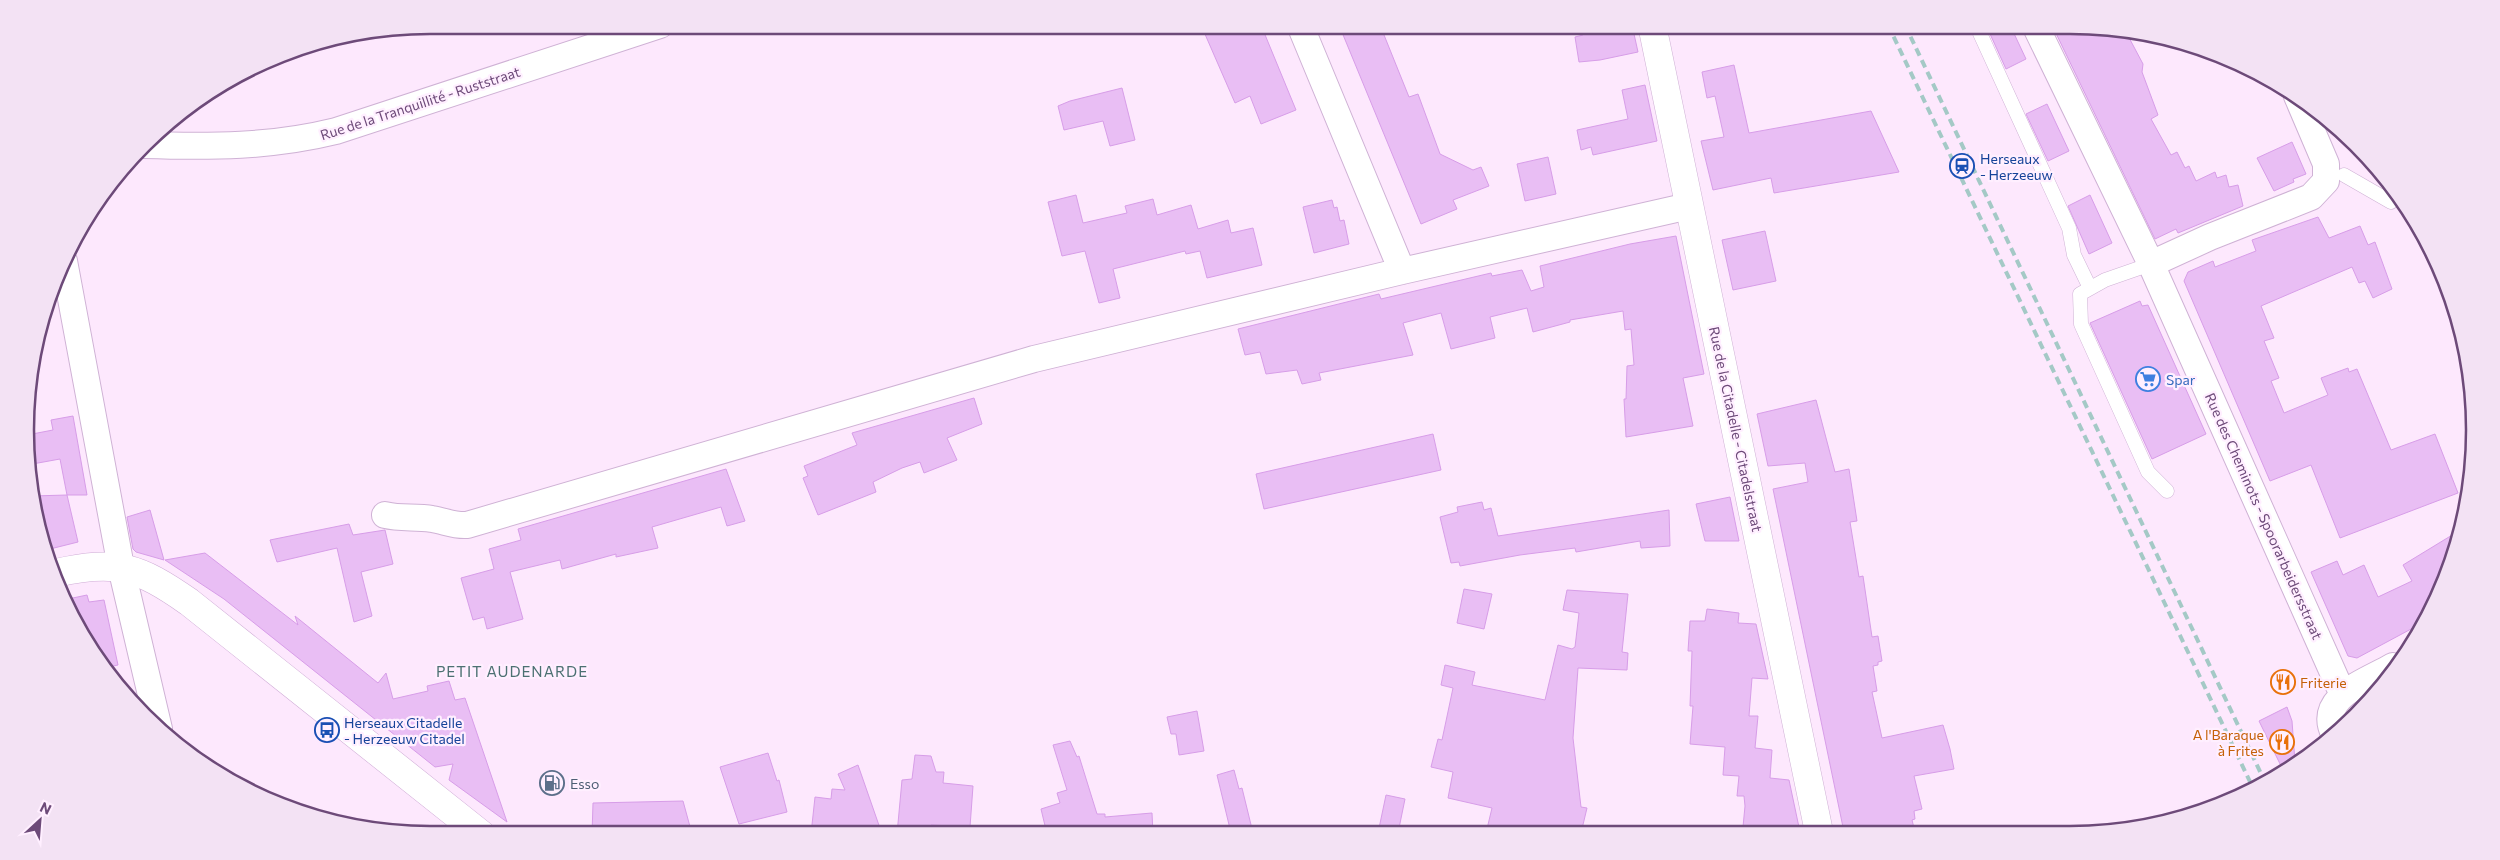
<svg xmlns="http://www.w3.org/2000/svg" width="2500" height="860" viewBox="0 0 2500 860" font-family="Commissioner,sans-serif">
<rect width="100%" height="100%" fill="#fde8fd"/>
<!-- green -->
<path fill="#ecc5c5" d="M2371 159 2374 163 2399 198 2391 202Z"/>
<!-- building -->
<path fill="#e9bef4" stroke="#d79de8" d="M1201 25H1261L1296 110 1261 124 1250 96 1235 103Z
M1339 25H1380L1409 97 1418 94 1440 154 1473 170 1481 167 1489 186 1453 200 1457 209 1421 224Z
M1581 25H1632L1638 52 1600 60 1579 62 1575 37 1583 35Z
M1986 25H2010L2026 59 2006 69Z
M2052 25H2070L2126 32 2143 64 2142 72 2158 115 2151 119 2171 155 2177 152 2185 168 2189 166 2196 181 2215 172 2217 178 2226 175 2229 187 2238 185 2243 206 2178 233 2176 229 2155 239Z
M1734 65 1749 133 1871 111 1899 172 1774 193 1771 178 1713 190 1701 141 1724 137 1715 96 1707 98 1702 72Z
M1645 85 1657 141 1593 155 1591 147 1581 150 1577 130 1628 119 1622 90Z
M1122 88 1135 140 1110 146 1103 121 1064 130 1058 106 1070 101Z
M2047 104 2069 151 2048 161 2026 114Z
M2292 142 2306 174 2293 179 2294 182 2274 191 2257 158Z
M1548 157 1556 194 1525 201 1517 164Z
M1076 195 1083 223 1127 213 1125 206 1153 199 1157 215 1191 205 1198 229 1228 220 1231 233 1253 228 1262 265 1207 278 1200 251 1186 254 1185 251 1113 269 1120 298 1099 303 1085 251 1062 256 1048 202Z
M2090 195 2112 243 2089 254 2068 206Z
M1332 200 1334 208 1337 207 1340 221 1344 220 1349 244 1314 253 1303 207Z
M2318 217 2329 238 2360 226 2368 245 2375 242 2392 289 2373 298 2365 281 2359 283 2352 267 2261 306 2274 338 2264 341 2279 378 2271 381 2284 413 2328 395 2321 378 2348 368 2349 372 2357 369 2391 450 2435 434 2458 493 2340 538 2311 465 2270 481 2184 281 2188 272 2213 261 2215 267 2256 251 2252 240Z
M1765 231 1776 281 1733 290 1722 240Z
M1676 236 1704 374 1683 378 1693 426 1626 437 1624 399H1626L1627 366 1634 365 1631 329 1625 330 1623 311 1570 320V322L1533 332 1527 308 1490 317 1495 338 1451 349 1441 313 1403 323 1413 355 1319 373 1321 380 1302 384 1297 370 1266 374 1260 352 1245 355 1238 329 1379 294 1381 299 1491 273 1492 276 1522 270 1531 291 1544 287 1540 266 1630 244Z
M2140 301 2142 306 2148 305 2206 434 2152 459 2090 323Z
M974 398 982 424 947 438 957 460 924 473 920 462 902 468 873 482 876 492 818 515 803 478 808 476 804 466 857 445 852 433Z
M1816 400 1835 472 1849 469 1857 521 1850 522 1859 577 1863 576 1872 637 1878 636 1882 661 1878 662V665L1873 666 1877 691 1872 692 1882 738 1943 725 1950 749 1954 769 1914 776 1922 809 1914 811 1915 819 1912 820 1915 832H1844L1773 489 1808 482 1805 463 1768 466 1757 414Z
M73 416 87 495H67L60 459 27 465V435L53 430 51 420Z
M1433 434 1441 470 1264 509 1256 474Z
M726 469 745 521 727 526 721 507 652 527 658 548 616 557V554L562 569 560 560 510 572 523 619 487 629 484 617 473 620 461 578 494 569 489 549 521 540 518 529Z
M67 495 78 542 46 550 39 535 32 496Z
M1730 497 1739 541H1705L1696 504Z
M1482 502 1484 510 1491 508 1498 536 1669 510 1670 546 1641 548 1640 541 1576 552 1575 548 1520 555 1460 566 1459 562 1451 563 1440 517 1458 512 1457 507Z
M150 510 164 560 136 552 133 549 127 517Z
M349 524 353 535 385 530 393 564 361 572 372 616 354 622 337 548 277 562 270 540Z
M2462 529 2426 621 2357 658 2348 656 2311 572 2337 561 2343 575 2364 565 2378 597 2412 581 2403 565Z
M205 553 298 625 295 616 378 683 386 673 393 699 428 691 427 686 449 681 455 700 465 698 507 822 449 780 453 764 435 767 224 599 165 560Z
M1464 589 1492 594 1484 629 1457 623Z
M1567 590 1628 594 1622 652 1628 653 1627 670 1578 668 1573 738 1581 807 1587 808 1581 833H1486L1492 808 1448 798 1453 772 1431 767 1438 739 1442 740 1453 688 1441 685 1445 665 1475 672 1472 685 1545 700 1558 645 1572 649 1575 647 1579 613 1563 610Z
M87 595 89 602 104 600 118 665 104 668 93 655 68 599Z
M1707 609 1739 613 1738 623 1756 624 1768 679 1752 678 1749 716H1758L1755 748 1772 750 1770 778 1789 780 1800 832H1771L1770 828 1743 827 1745 806 1744 796H1737L1739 776 1723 775 1725 747 1690 744 1693 706H1690L1692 651H1688L1690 621H1705Z
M2287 707 2292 721 2295 762 2283 770 2259 721Z
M1197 711 1204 751 1179 755 1176 734H1171L1167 717Z
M1070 741 1077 757 1079 756 1097 814H1105V817L1152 813 1153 834H1047L1041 809 1060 803 1057 793 1067 790 1053 745Z
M768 753 777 781 779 780 787 812 739 824 720 767Z
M915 755 931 756 936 772H944L943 783 973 786 970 827 931 825 930 834H897L902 780 912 779Z
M858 765 882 834H811L815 797 831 799 832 789 845 790 838 774Z
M1234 770 1239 789 1242 788 1253 833H1231L1217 775Z
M1386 795 1405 799 1398 833H1378Z
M683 801 692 834 592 835 593 803Z"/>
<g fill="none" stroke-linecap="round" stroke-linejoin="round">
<defs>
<path id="service" d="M1978 29 2069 228 2074 255 2090 288
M2344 175 2391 202 2398 196
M2151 264 2105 280 2080 294 2081 324 2148 472 2167 491"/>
<path id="minor" d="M1300 25 1402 271
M2035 25 2151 264 2343 695
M144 145C211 147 271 147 336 131L660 25
M64 261 121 567 159 729
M2151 264 2210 237 2311 197 2326 181V164L2297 96
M385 515C401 519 416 516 432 519 445 521 454 526 467 525L1034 359 1402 271 1689 206
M2335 736C2315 697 2366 682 2393 666"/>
<path id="tertiary" d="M1652 25 1819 832"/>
<path id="secondary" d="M56 573C116 559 139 567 189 602L482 835"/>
</defs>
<!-- service casing -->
<use href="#service" stroke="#cfb2d5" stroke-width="15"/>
<!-- minor casing -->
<use href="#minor" stroke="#cfb2d5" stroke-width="28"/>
<!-- tertiary casing -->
<use href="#tertiary" stroke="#cfb2d5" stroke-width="29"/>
<!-- secondary casing -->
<use href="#secondary" stroke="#cfacd6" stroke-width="29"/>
<!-- service -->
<use href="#service" stroke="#fff" stroke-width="14"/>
<!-- minor -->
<use href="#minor" stroke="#fff" stroke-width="26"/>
<!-- tertiary -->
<use href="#tertiary" stroke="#fff" stroke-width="28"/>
<!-- secondary -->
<use href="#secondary" stroke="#fff" stroke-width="28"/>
<!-- rail -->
<path stroke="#a4c9c6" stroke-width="4" stroke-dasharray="8 5" stroke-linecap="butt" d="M1888 25 2254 790
M1905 25 2265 782"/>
</g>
<!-- icons -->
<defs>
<symbol id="station-ring" viewBox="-11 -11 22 22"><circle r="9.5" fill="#ffefff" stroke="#1a4fb4" stroke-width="1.5"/><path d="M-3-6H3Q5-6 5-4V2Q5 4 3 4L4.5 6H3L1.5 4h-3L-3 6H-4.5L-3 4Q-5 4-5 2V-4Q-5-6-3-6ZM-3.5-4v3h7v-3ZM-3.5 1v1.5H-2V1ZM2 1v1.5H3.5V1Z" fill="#1a4fb4"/></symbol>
<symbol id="supermarket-ring" viewBox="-11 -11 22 22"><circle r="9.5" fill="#ffefff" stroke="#3f7fe0" stroke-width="1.5"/><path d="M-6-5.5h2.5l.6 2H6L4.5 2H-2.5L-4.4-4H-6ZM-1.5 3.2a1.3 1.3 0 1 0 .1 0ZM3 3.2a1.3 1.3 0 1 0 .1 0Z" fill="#3f7fe0"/></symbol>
<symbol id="restaurant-ring" viewBox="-11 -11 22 22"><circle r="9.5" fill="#ffefff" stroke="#e8710a" stroke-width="1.5"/><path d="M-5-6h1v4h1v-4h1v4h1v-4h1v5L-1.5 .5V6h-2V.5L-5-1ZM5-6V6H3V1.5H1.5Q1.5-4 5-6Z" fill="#e8710a"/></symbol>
<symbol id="bus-ring" viewBox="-11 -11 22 22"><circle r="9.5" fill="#ffefff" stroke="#1a4fb4" stroke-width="1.5"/><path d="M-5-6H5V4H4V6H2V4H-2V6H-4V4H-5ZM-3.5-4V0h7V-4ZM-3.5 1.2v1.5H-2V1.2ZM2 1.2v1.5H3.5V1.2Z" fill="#1a4fb4"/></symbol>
<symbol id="fuel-ring" viewBox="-11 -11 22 22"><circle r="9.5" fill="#ffefff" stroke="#5c6f8a" stroke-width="1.5"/><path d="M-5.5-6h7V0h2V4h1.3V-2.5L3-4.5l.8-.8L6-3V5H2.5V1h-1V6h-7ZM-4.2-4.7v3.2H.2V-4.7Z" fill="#5c6f8a"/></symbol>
</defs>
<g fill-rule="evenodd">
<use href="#station-ring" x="1948" y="152" width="28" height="28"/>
<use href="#supermarket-ring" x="2134" y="365" width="28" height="28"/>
<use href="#restaurant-ring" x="2269" y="668" width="28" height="28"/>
<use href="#bus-ring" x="313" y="716" width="28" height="28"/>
<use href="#restaurant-ring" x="2268" y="728" width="28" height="28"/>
<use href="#fuel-ring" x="538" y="769" width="28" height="28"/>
</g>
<g text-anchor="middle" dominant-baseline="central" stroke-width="4.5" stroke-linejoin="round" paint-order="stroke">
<!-- street labels -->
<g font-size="14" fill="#6d4a79" stroke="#ffefff">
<text transform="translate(420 103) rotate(-18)">Rue de la Tranquillité - Ruststraat</text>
<text transform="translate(1736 429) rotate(78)">Rue de la Citadelle - Citadelstraat</text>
<text transform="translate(2264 516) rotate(66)">Rue des Cheminots - Spoorarbeidersstraat</text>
</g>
<!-- transit labels -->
<g font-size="14" fill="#164399" stroke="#ffefff" text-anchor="start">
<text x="1980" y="158">Herseaux<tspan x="1980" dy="16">- Herzeeuw</tspan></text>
<text x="344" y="722">Herseaux Citadelle<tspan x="344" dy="16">- Herzeeuw Citadel</tspan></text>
</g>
<!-- shop labels -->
<g font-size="14" fill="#366cbe" stroke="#ffefff" text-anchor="start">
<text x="2166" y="379">Spar</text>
</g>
<!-- food labels -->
<g font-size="14" fill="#c56008" stroke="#ffefff" text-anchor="start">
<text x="2300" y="682">Friterie</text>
<text x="2264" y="734" text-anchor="end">A l'Baraque<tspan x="2264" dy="16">à Frites</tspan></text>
</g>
<!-- service labels -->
<g font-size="14" fill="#4e5e75" stroke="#ffefff" text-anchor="start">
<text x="570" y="783">Esso</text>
</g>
<!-- neighbourhood labels -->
<g font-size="15" letter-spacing="1" fill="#4c7072" stroke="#ffefff">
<text x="512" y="671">PETIT AUDENARDE</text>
</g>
</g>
<!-- crop -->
<path d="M0 0H2500V860H0ZM430 34H2070A396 396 0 0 1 2466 430V430A396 396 0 0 1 2070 826H430A396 396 0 0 1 34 430V430A396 396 0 0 1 430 34Z" fill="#f3e2f4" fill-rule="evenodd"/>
<path fill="none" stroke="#6d4a79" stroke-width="2.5" d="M430 34H2070A396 396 0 0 1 2466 430V430A396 396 0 0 1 2070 826H430A396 396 0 0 1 34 430V430A396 396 0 0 1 430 34Z"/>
<!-- north arrow -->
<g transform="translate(40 820) rotate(26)" stroke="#ffefff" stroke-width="4" paint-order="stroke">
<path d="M0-4L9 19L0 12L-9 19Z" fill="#6d4a79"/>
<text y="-8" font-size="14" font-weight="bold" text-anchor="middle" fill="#6d4a79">N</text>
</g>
</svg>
